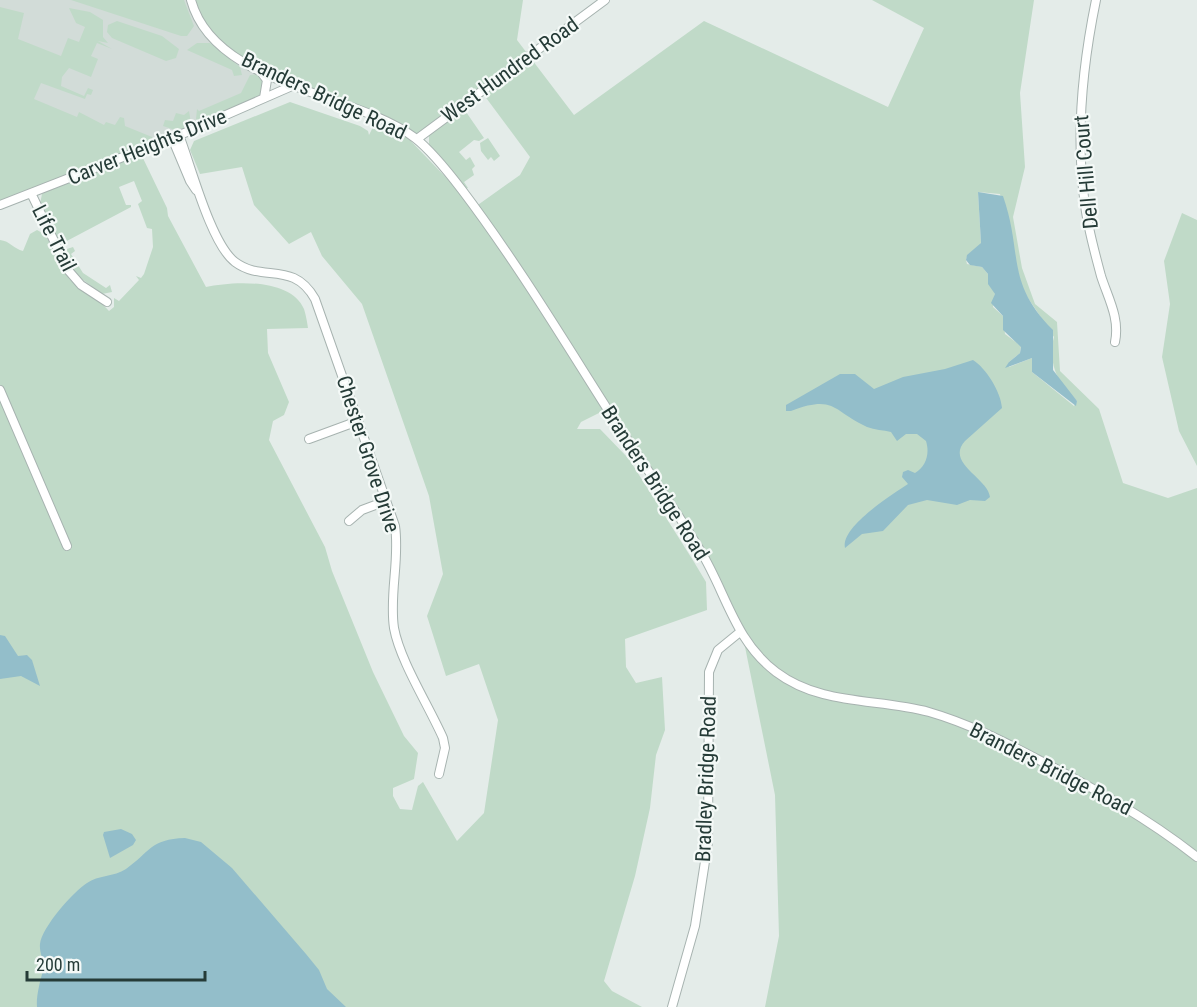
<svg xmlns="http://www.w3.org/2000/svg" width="1197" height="1007" viewBox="0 0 1197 1007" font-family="'Roboto Condensed',sans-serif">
<rect width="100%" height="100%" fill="#e4ece9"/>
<!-- built -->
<path fill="#d2dcd8" d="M0 0H191L260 71 264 98 52 184 0 148Z"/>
<!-- green -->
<path fill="#c0dac8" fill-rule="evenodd" d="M71 0H184L194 26 187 36H181Z
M192 0H523L517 40 574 115 704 21 888 107 924 28 872 0H1034L1020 93 1025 167 1013 217 1022 268 1035 304 1057 322 1060 371 1099 409 1123 483 1168 498 1197 488V1007H765L779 936 775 795 743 637 709 567 475 207 520 175 530 157 481 91 417 139 410 134 241 59 207 29ZM978 192 1000 194 1022 289 1054 337C1047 362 1058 385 1077 401L1074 406 1032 372V358L1009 367V362L1020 353 1021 346 1005 334 1003 316 993 307 995 294 988 274 982 267 967 264C963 252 977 252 981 243Z
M0 7 24 13 18 39 61 56 68 38 79 42 85 27 76 23 69 8 90 12 103 20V37L108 43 98 41 112 49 97 43 91 56 98 59 91 77 69 68 62 77 61 86 84 96 88 88 93 90 91 95 87 94 85 99 41 83 34 99 77 117 79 112 104 125 106 122 115 125 120 117 124 118 125 126 152 137 153 141 0 205Z
M117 21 162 36 179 49 176 58 166 61 112 38 107 32 108 25Z
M197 43H210L240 67 242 75 234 76 232 70 187 50Z
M257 74 264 82V91L259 96 202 122 196 119 197 109 199 111 241 93 250 75Z
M290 102 360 126 368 131 369 135 374 125 365 118 383 123 405 135 458 190 499 248 605 410 581 422 577 429H600L629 459 694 562 706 582 707 610 625 639 626 667 636 683 662 677 665 730 656 755 650 808 635 876 604 981 612 991 642 1007H0V240C10 241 14 249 23 251L30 234 37 230C53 237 56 259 65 273 76 290 96 296 109 311L114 307V298L119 301 139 280 136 276 141 278 144 274 153 247 152 229 147 228 138 204 142 201 134 181 119 187 126 205H131V207L63 243 58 242 40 204 42 194 53 187 140 152 167 208 168 216 206 287C233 281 291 278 304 309 306 315 307 322 308 328L267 329 268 353 289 402 284 415 273 421 269 440 325 547 332 571 373 672 404 736 418 753 414 779 393 788V796L400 809 412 810 418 786 423 782 457 841 484 813 498 720 479 664 446 676 427 616 443 574 429 496 362 304 322 256 311 232 289 244 254 205 242 167 200 174 190 150 194 141Z
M464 109 484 138 479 141 474 140 459 152 466 160 470 157 475 166 472 169 474 175 464 182 468 188 464 189 429 146V132Z
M189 111 191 123 188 128 178 131 163 126 165 120 173 121 176 113 184 115Z
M488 138 500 156 494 161 491 157 488 160 481 151 480 143Z
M1182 213 1197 220V466L1179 431 1162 357 1170 304 1164 261Z
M73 247 75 251 71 254 83 273 106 288 110 285 112 292 102 294 74 273 64 256 67 249Z"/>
<!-- water -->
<path fill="#93beca" d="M978 192 1003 196C1023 253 1005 282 1053 330V370L1077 401 1076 406 1032 372V358L1005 368 1009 362 1020 353 1021 347 1003 330V316L991 303 995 294 988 284V274L982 267 970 265 966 260 967 255 981 243Z
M973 360C986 368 1001 392 1002 408L965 441C945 463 988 478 990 497L985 501 970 500 957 505 927 500 908 505 883 531 862 534 845 548C840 527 893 494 908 484L902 477 903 472 908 470 915 473C926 466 930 454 926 441L917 434H906L897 441 891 432C883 430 875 430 867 427 833 412 836 394 791 411H786V405L840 374H855L874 389 903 377 945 369Z
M0 635 5 636 18 656 27 655 32 660 40 686 21 676 0 679Z
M121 829 132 834 136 840 133 845 110 858 103 835 104 832Z
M185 838 201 842 232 868 306 954 319 970 327 989 346 1007H37C36 997 40 981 43 971 45 963 39 953 40 944 42 927 73 892 87 883 98 875 114 877 126 869 150 852 150 839 185 838Z"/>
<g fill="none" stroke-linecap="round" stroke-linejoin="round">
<defs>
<path id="minor" d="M191 0C214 86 354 92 415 138 432 151 449 173 462 190 515 260 561 336 608 410 638 457 671 502 700 550 726 592 734 640 776 672 821 706 877 698 929 712 967 723 1003 741 1037 759 1094 788 1147 818 1197 857
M1096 0C1082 68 1075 136 1085 205 1088 229 1095 253 1101 276 1108 298 1120 318 1115 342
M261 72 267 80 264 98
M179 135C191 166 211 244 235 262 263 283 293 260 315 299L395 526C400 560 389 594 394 628 400 661 429 706 443 738L445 748 439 774
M172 138 190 181 196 190
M417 139 605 0
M31 193 68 270 81 285 107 302
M0 205 187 132 292 86
M0 390 67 546
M309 439 358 421
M349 521 362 510 386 501
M672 1007 695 926 708 842 709 672 718 650 740 632"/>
</defs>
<!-- minor casing -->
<use href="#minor" stroke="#a7b3b0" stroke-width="10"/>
<!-- minor -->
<use href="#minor" stroke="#fff" stroke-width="8"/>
</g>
<g text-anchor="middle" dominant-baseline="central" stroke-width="4.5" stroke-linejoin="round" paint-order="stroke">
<!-- street labels -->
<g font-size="21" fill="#253b37" stroke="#f4f9f7">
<text transform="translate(510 70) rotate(-36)">West Hundred Road</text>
<text transform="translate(324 96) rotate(25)">Branders Bridge Road</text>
<text transform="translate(147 147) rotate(-22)">Carver Heights Drive</text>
<text transform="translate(1086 172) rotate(-95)">Dell Hill Court</text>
<text transform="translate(54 238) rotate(63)">Life Trail</text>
<text transform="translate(368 454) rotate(72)">Chester Grove Drive</text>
<text transform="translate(655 483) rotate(57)">Branders Bridge Road</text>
<text transform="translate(1051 769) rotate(27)">Branders Bridge Road</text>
<text transform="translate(706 779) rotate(-88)">Bradley Bridge Road</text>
</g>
</g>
<!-- scale -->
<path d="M27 971v9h178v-9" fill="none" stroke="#253b37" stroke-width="3"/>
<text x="36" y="971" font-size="18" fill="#253b37" stroke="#f4f9f7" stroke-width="4.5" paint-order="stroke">200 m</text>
</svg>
